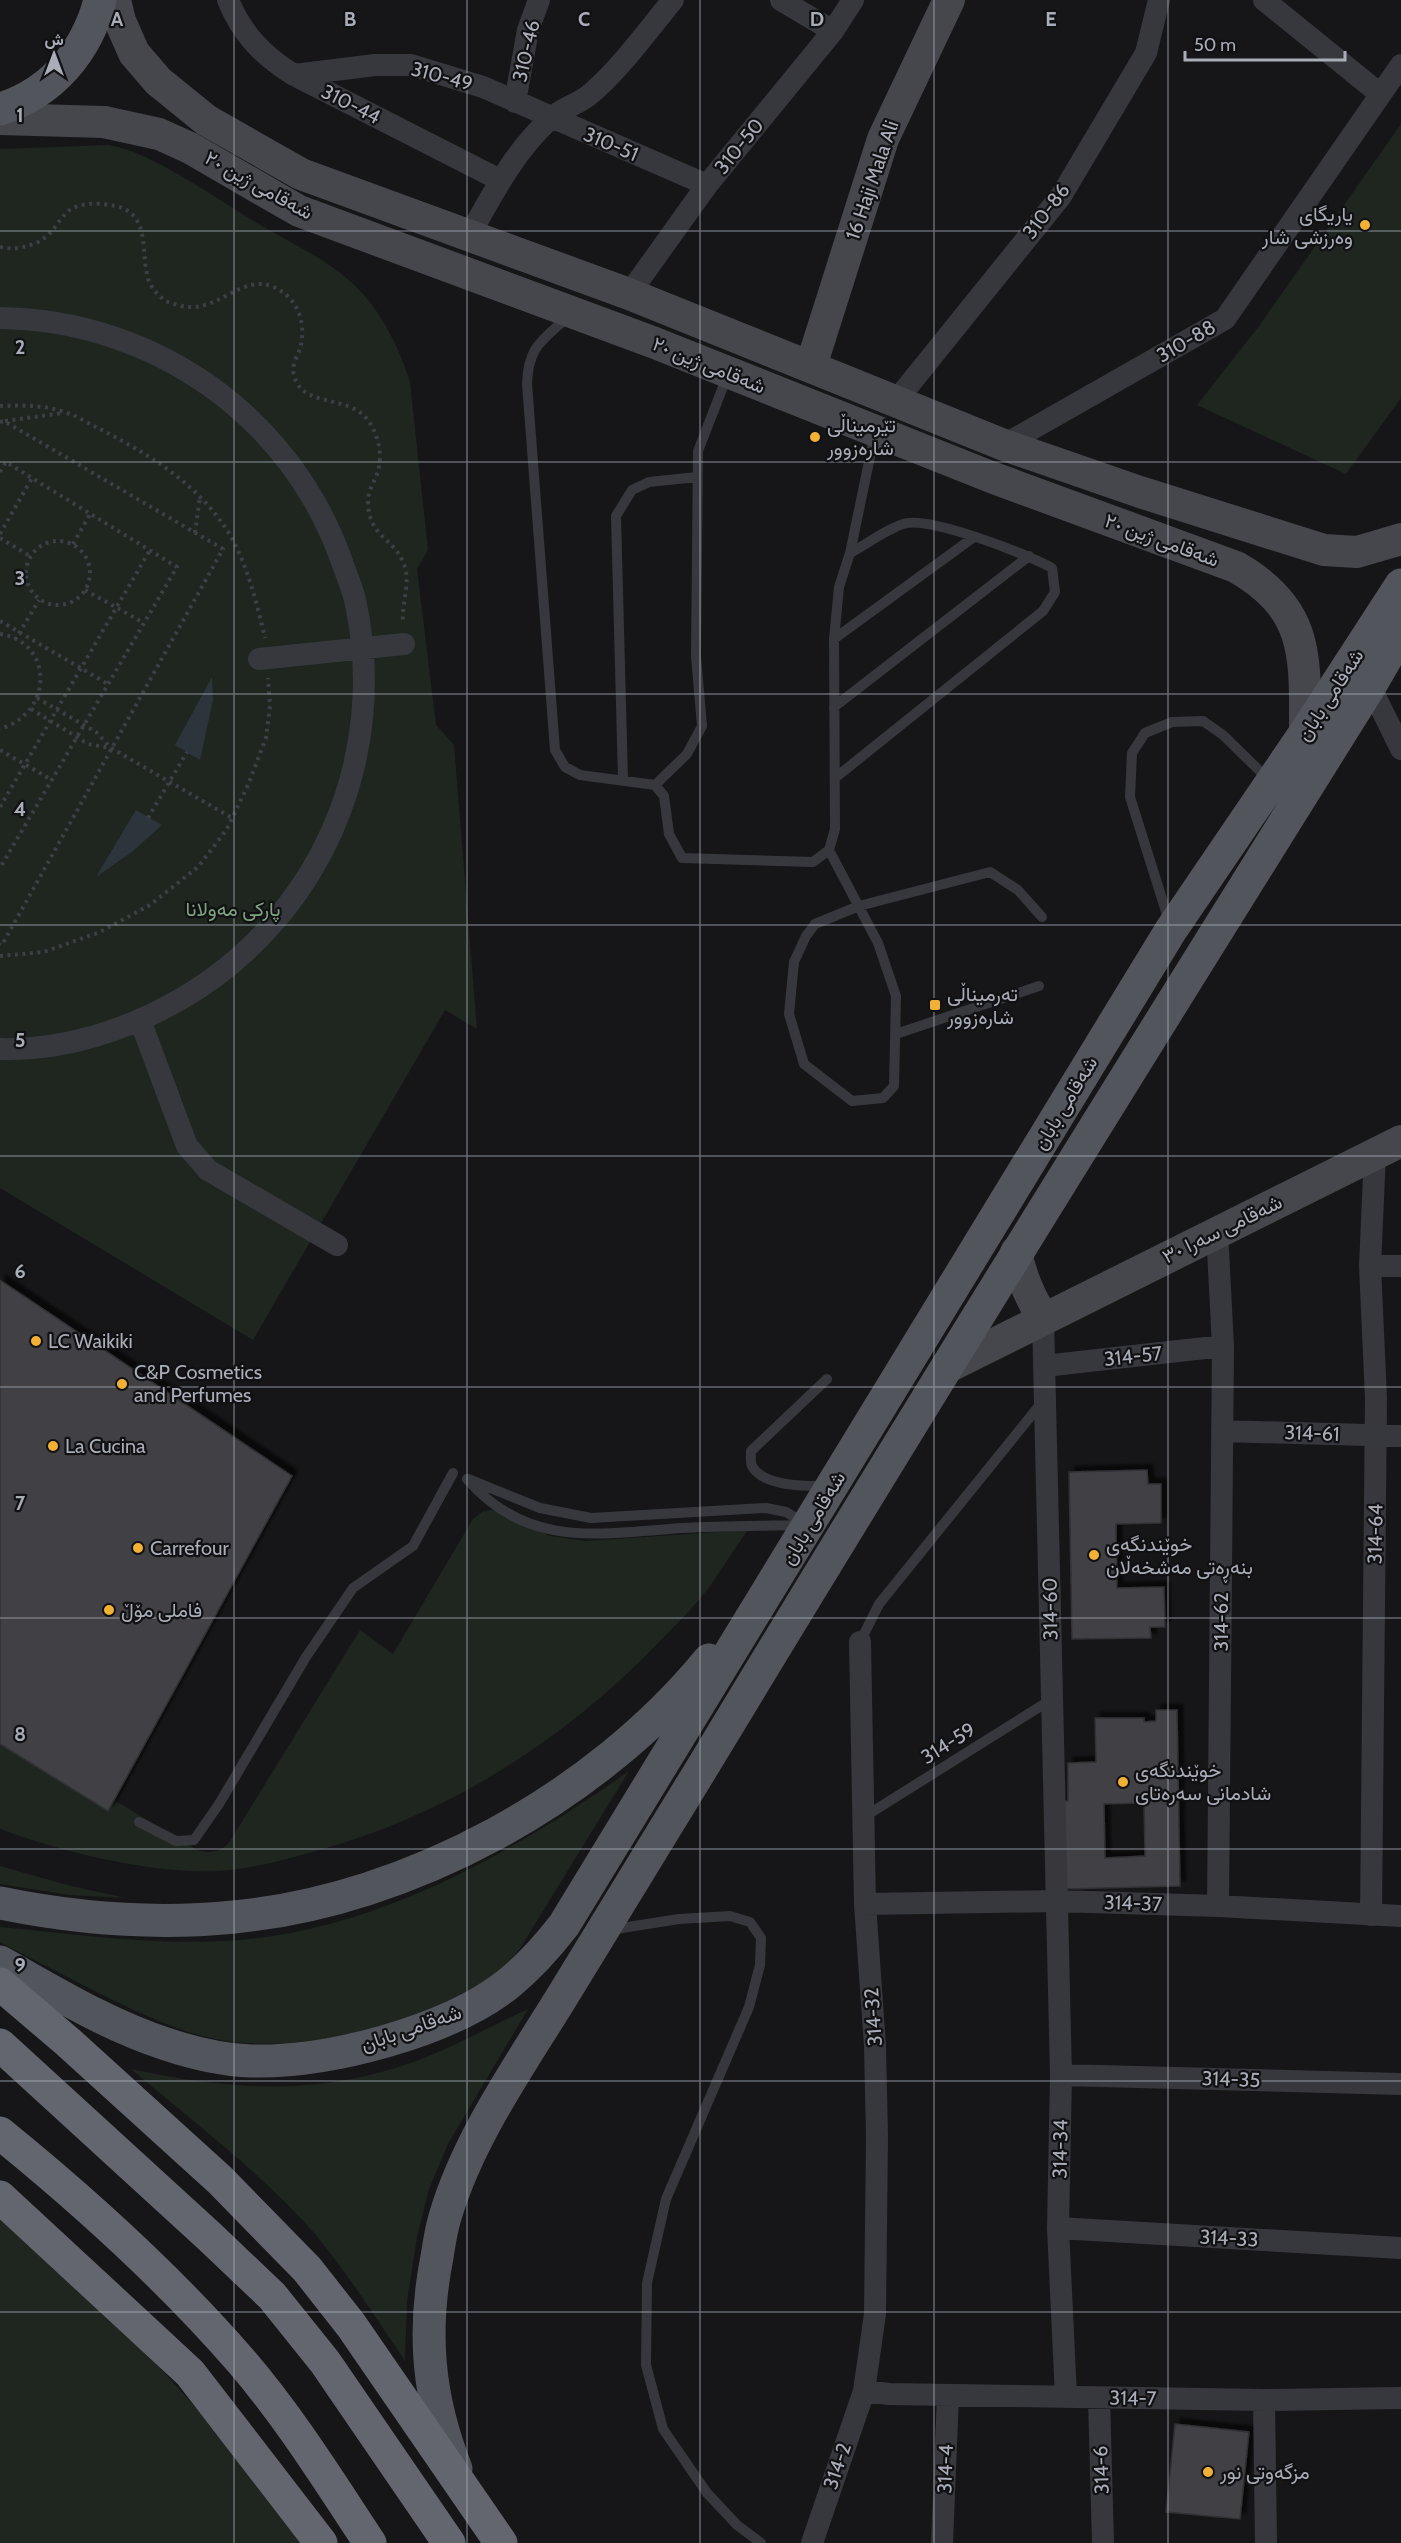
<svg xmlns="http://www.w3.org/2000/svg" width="1401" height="2543" viewBox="0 0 1401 2543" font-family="Cabin,Vazirmatn,sans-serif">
<defs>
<filter id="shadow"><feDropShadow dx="5.5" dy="-5.5" stdDeviation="1.5" flood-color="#0009"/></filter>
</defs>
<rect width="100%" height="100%" fill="#161618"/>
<!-- green -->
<path fill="#1e261f" d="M1401 124V398L1346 474 1197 405 1259 326Z
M108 145C151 151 218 200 257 223 292 244 336 263 363 294 385 318 400 351 410 382L428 550 417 569 436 725 454 745 477 1029 445 1010 253 1340 0 1188V149Z
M490 1510H499L550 1536 586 1541 748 1530C735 1548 723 1567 710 1586 695 1606 676 1625 658 1643 567 1738 451 1813 323 1849 288 1859 253 1869 217 1871 151 1874 62 1852 0 1829V1731L197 1850C210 1854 222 1852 230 1841L360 1630 393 1654 473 1519 482 1512Z
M629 1771 519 1950C512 1957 506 1967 497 1973 465 1995 428 2012 391 2023 331 2041 263 2052 202 2036 158 2024 117 2002 77 1982 51 1968 25 1956 0 1942V1927C74 1934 149 1945 223 1941 371 1934 511 1854 629 1771Z
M0 1866 71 1886 126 1898 69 1895 0 1884Z
M528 2009 448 2144 429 2189 417 2237 407 2301 405 2361C376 2318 348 2274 315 2234 261 2172 193 2122 131 2069 234 2091 323 2097 424 2058 459 2044 493 2025 528 2009Z
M0 2216 155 2362 245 2463 306 2543H0Z"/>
<!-- water -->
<path fill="#2c353c" d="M212 677 213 700 200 760 175 745Z
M136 810 162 825 133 851 96 877Z"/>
<!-- building -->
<path fill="#404145" stroke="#303034" stroke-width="1.5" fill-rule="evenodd" filter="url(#shadow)" d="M0 1280 292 1476 108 1811 0 1744Z
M1147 1470 1148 1484H1161V1523L1116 1524 1117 1588 1164 1587 1165 1627H1150L1151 1638 1072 1639 1069 1472Z
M1156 1710H1177L1180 1886 1065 1889 1063 1801H1068V1763L1096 1762 1095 1718H1144V1722L1156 1721ZM1144 1803 1145 1856 1105 1858 1104 1804Z
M1175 2424 1249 2432 1240 2519 1166 2512Z"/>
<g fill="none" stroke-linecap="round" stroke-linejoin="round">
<!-- path -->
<path stroke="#3d3f44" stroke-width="4" stroke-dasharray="3 4.5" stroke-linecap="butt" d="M0 247C15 251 35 246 47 236 56 228 61 216 71 209 84 202 102 203 116 206 150 214 141 250 147 274 149 286 156 293 164 300 169 303 175 304 181 306 217 314 240 275 271 286 298 296 307 323 300 349 297 357 291 366 294 375 301 408 347 394 367 419 378 433 383 454 378 471 375 481 368 490 368 501 368 536 393 538 403 562 412 581 401 603 403 624
M0 406C23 405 46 405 67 413 77 416 87 423 96 427 143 451 191 479 222 523 245 554 256 600 265 638
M5 421 63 413
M0 422 4 421 223 549 2 945 0 944
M0 472 6 462 177 567 0 868
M195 533 200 497
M0 534 32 478
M0 538 30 556
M26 573a32 32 0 1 1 64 0a32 32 0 1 1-64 0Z
M73 544 90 514
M85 590 144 623
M0 621 108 684
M0 634C53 642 55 712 0 729
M15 640 39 600
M37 698 96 732 111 748 232 818
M31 709 88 744 111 748
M0 750 52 780
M0 807 150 550
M148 818 187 752
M0 956 44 952 100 932 150 905 198 867 227 829 248 785 266 738 270 706 268 678"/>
<!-- lane -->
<path stroke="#37383d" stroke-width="10" d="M569 316C543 340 528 346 527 384L555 750 565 767 580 775 655 785 664 796 669 834 682 858 813 862 829 850 835 829 834 639 839 587 850 553 875 433
M834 639 974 537
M834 707 1029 556
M835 778 1043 611 1055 592 1052 568C1027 554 927 515 903 524 885 530 867 544 850 553
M623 779 616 516 632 490 649 482 697 477
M655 785 687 754 702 726 696 656 698 451 728 374
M829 850 878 943 896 996 894 1086 883 1098 852 1101 804 1064 789 1014 794 962 806 936 815 924 859 906 990 872 1018 890 1042 917
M1169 921 1130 797 1132 753 1145 733 1172 722 1203 721 1223 735 1269 780
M896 1034 1039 986
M467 1479C527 1549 600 1534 682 1528 722 1526 761 1526 801 1525
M468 1479 540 1508 591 1518 766 1508 786 1512 804 1523
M826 1486C806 1486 763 1487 752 1466 750 1462 751 1455 751 1451L827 1379
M860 1642 879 1604 1043 1401
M864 1817 1052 1699
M139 1822 176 1841 194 1840 219 1804 306 1657 353 1588 413 1546 453 1473
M609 1930 679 1919 730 1916 750 1922 761 1938 760 1965 749 2007 666 2199 647 2283 646 2365 663 2429 707 2493 737 2525 761 2543"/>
<!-- street -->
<path stroke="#37383d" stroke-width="22" d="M228 0C242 34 263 56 294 75L500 180
M781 0 833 31
M1264 0 1380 94
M294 75 375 65H411L483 87 707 185
M515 102 528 30 539 0
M469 236C492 195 514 152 549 120 560 109 576 105 588 96 618 72 648 30 673 0
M629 294 707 185 833 31 853 0
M0 318C154 320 291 416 342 562 346 574 352 587 355 600 390 757 320 918 181 999 127 1030 63 1051 0 1049
M896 401 1061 196 1146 53 1159 0
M1004 445 1225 319 1401 65
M259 659 404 644
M1370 686 1401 749
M140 1020 187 1146 208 1170 337 1245
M1217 1231 1223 1346 1218 1906
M1370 1266H1401
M1043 1318 1061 2075 1058 2228 1066 2397
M1044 1366 1223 1346
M1222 1431 1401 1436
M865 1904 1058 1901 1218 1906 1401 1916
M1371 1915 1376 1398 1370 1266 1375 1153
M1061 2075 1401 2084
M1058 2228 1401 2248
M864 2391 889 2394 1264 2400 1401 2398
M1099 2398 1103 2543
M1264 2400 1266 2543
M812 2543 864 2391 875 2314 877 2137 875 2046 865 1904 860 1642
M942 2543 948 2396"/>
<!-- secondary -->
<path stroke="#45474d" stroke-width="32" d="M115 0 120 21 134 53 158 81 206 120 301 174 629 294 1004 445 1140 492 1324 550 1357 552 1401 539
M0 119 104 122 159 134 190 148 299 211 655 343 991 477 1236 567C1310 609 1305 658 1305 733
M811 366 883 139 949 0
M1016 1252C1021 1277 1029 1296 1043 1318
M948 1367 1401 1141"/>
<!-- primary -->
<path stroke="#53555c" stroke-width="33" d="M0 109C52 93 87 51 100 0
M0 1903C78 1919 155 1925 234 1917 411 1900 597 1797 709 1660
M0 1962C54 1992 107 2025 166 2044 193 2053 223 2060 251 2061 328 2063 447 2032 508 1984 529 1967 547 1947 564 1925L1171 930 1305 733 1401 585
M456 2469C428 2397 422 2333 437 2257 439 2244 441 2230 445 2217 468 2139 518 2068 560 2000 609 1921 657 1842 705 1763 923 1402 1146 1044 1370 686L1401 632"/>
<!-- highway -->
<path stroke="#63666e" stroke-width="33" d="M0 1984 68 2042 220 2180 307 2269 351 2325 501 2543
M0 2045 210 2237 272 2296 325 2362 449 2543
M0 2133C85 2202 169 2278 241 2361 290 2418 329 2481 370 2543
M0 2197 190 2373 321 2543"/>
</g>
<!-- grid -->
<path fill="none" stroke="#a8adb8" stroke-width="1.5" stroke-opacity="0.55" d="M234 0V2543M467 0V2543M700 0V2543M934 0V2543M1168 0V2543M0 231H1401M0 462H1401M0 694H1401M0 925H1401M0 1156H1401M0 1387H1401M0 1618H1401M0 1849H1401M0 2081H1401M0 2312H1401"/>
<!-- markers -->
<g fill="#f2b134" stroke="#111113" stroke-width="2">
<circle cx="1365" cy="225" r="6"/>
<circle cx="815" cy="437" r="6"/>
<rect x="929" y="999" width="12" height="12" rx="3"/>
<circle cx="36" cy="1341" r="6"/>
<circle cx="122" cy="1384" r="6"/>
<circle cx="53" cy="1446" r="6"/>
<circle cx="138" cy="1548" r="6"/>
<circle cx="1094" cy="1555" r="6"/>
<circle cx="109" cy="1610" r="6"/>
<circle cx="1123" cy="1782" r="6"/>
<circle cx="1208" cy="2472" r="6"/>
</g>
<g text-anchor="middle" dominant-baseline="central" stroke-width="4.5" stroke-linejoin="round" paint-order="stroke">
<!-- street labels -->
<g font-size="20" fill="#a8adb8" stroke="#111113">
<text transform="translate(526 51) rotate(-77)">310-46</text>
<text transform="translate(442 76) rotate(15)">310-49</text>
<text transform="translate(351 104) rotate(27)">310-44</text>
<text transform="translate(611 144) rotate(23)">310-51</text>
<text transform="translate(739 146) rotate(-51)">310-50</text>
<text transform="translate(872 180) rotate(-71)">16 Haji Mala Ali</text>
<text transform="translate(259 185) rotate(29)">شەقامی ژین ٢٠</text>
<text transform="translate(1046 211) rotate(-53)">310-86</text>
<text transform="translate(1186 341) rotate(-30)">310-88</text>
<text transform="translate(709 365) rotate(22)">شەقامی ژین ٢٠</text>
<text transform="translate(1162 540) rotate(20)">شەقامی ژین ٢٠</text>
<text transform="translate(1330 695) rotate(-57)">شەقامی بابان</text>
<text transform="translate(1065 1103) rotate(-59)">شەقامی بابان</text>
<text transform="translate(1222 1229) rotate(-26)">شەقامی سەرا ٣٠</text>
<text transform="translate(1133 1356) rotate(-6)">314-57</text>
<text transform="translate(1312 1433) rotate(2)">314-61</text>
<text transform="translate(813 1518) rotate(-59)">شەقامی بابان</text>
<text transform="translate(1375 1534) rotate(-89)">314-64</text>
<text transform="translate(1050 1609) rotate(-91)">314-60</text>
<text transform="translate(1221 1622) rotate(-90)">314-62</text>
<text transform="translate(948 1743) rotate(-32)">314-59</text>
<text transform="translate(1133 1903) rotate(2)">314-37</text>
<text transform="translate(873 2017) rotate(-94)">314-32</text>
<text transform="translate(411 2028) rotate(-19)">شەقامی بابان</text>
<text transform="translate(1231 2079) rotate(2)">314-35</text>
<text transform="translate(1060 2149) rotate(-89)">314-34</text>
<text transform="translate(1229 2238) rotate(3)">314-33</text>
<text transform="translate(1133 2398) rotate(1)">314-7</text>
<text transform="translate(837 2466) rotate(-71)">314-2</text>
<text transform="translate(945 2469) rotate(-88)">314-4</text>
<text transform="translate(1101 2470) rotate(-92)">314-6</text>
</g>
<!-- poi labels -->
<g font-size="20" fill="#a8adb8" stroke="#111113" text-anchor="start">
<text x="1353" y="214" text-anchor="end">یاریگای<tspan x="1353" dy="23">وەرزشی شار</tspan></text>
<text x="827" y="425">تێرمیناڵی<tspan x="827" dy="23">شارەزوور</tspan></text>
<text x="947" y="994">تەرمیناڵی<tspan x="947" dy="23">شارەزوور</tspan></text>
<text x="48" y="1341">LC Waikiki</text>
<text x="134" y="1372">C&amp;P Cosmetics<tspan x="134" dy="23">and Perfumes</tspan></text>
<text x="65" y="1446">La Cucina</text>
<text x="1106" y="1544">خوێندنگەی<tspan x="1106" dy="23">بنەڕەتی مەشخەڵان</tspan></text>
<text x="150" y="1548">Carrefour</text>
<text x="121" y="1610">فاملی مۆڵ</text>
<text x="1135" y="1770">خوێندنگەی<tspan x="1135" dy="23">شادمانی سەرەتای</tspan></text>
<text x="1220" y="2472">مزگەوتی نور</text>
</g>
<!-- park labels -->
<g font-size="20" fill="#7fa381" stroke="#111113">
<text x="233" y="909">پارکی مەولانا</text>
</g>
</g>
<g font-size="20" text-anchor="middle" font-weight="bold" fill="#a8adb8" stroke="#111113" stroke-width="4.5" stroke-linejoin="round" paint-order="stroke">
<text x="117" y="26">A</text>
<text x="350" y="26">B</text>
<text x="584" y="26">C</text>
<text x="817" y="26">D</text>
<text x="1051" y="26">E</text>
<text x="20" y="122">1</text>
<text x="20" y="354">2</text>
<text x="20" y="585">3</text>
<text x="20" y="816">4</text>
<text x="20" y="1047">5</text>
<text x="20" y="1278">6</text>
<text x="20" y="1510">7</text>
<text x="20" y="1741">8</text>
<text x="20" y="1972">9</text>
</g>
<!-- north arrow -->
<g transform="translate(54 54)" stroke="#111113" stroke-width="4.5" paint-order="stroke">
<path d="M0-4.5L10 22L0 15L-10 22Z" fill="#a8adb8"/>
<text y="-9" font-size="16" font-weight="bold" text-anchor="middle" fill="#a8adb8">ش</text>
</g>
<!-- scale -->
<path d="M1185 51v9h160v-9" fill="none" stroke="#a8adb8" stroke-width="3"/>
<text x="1194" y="51" font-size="18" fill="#a8adb8" stroke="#111113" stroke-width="4.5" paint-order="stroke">50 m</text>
</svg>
